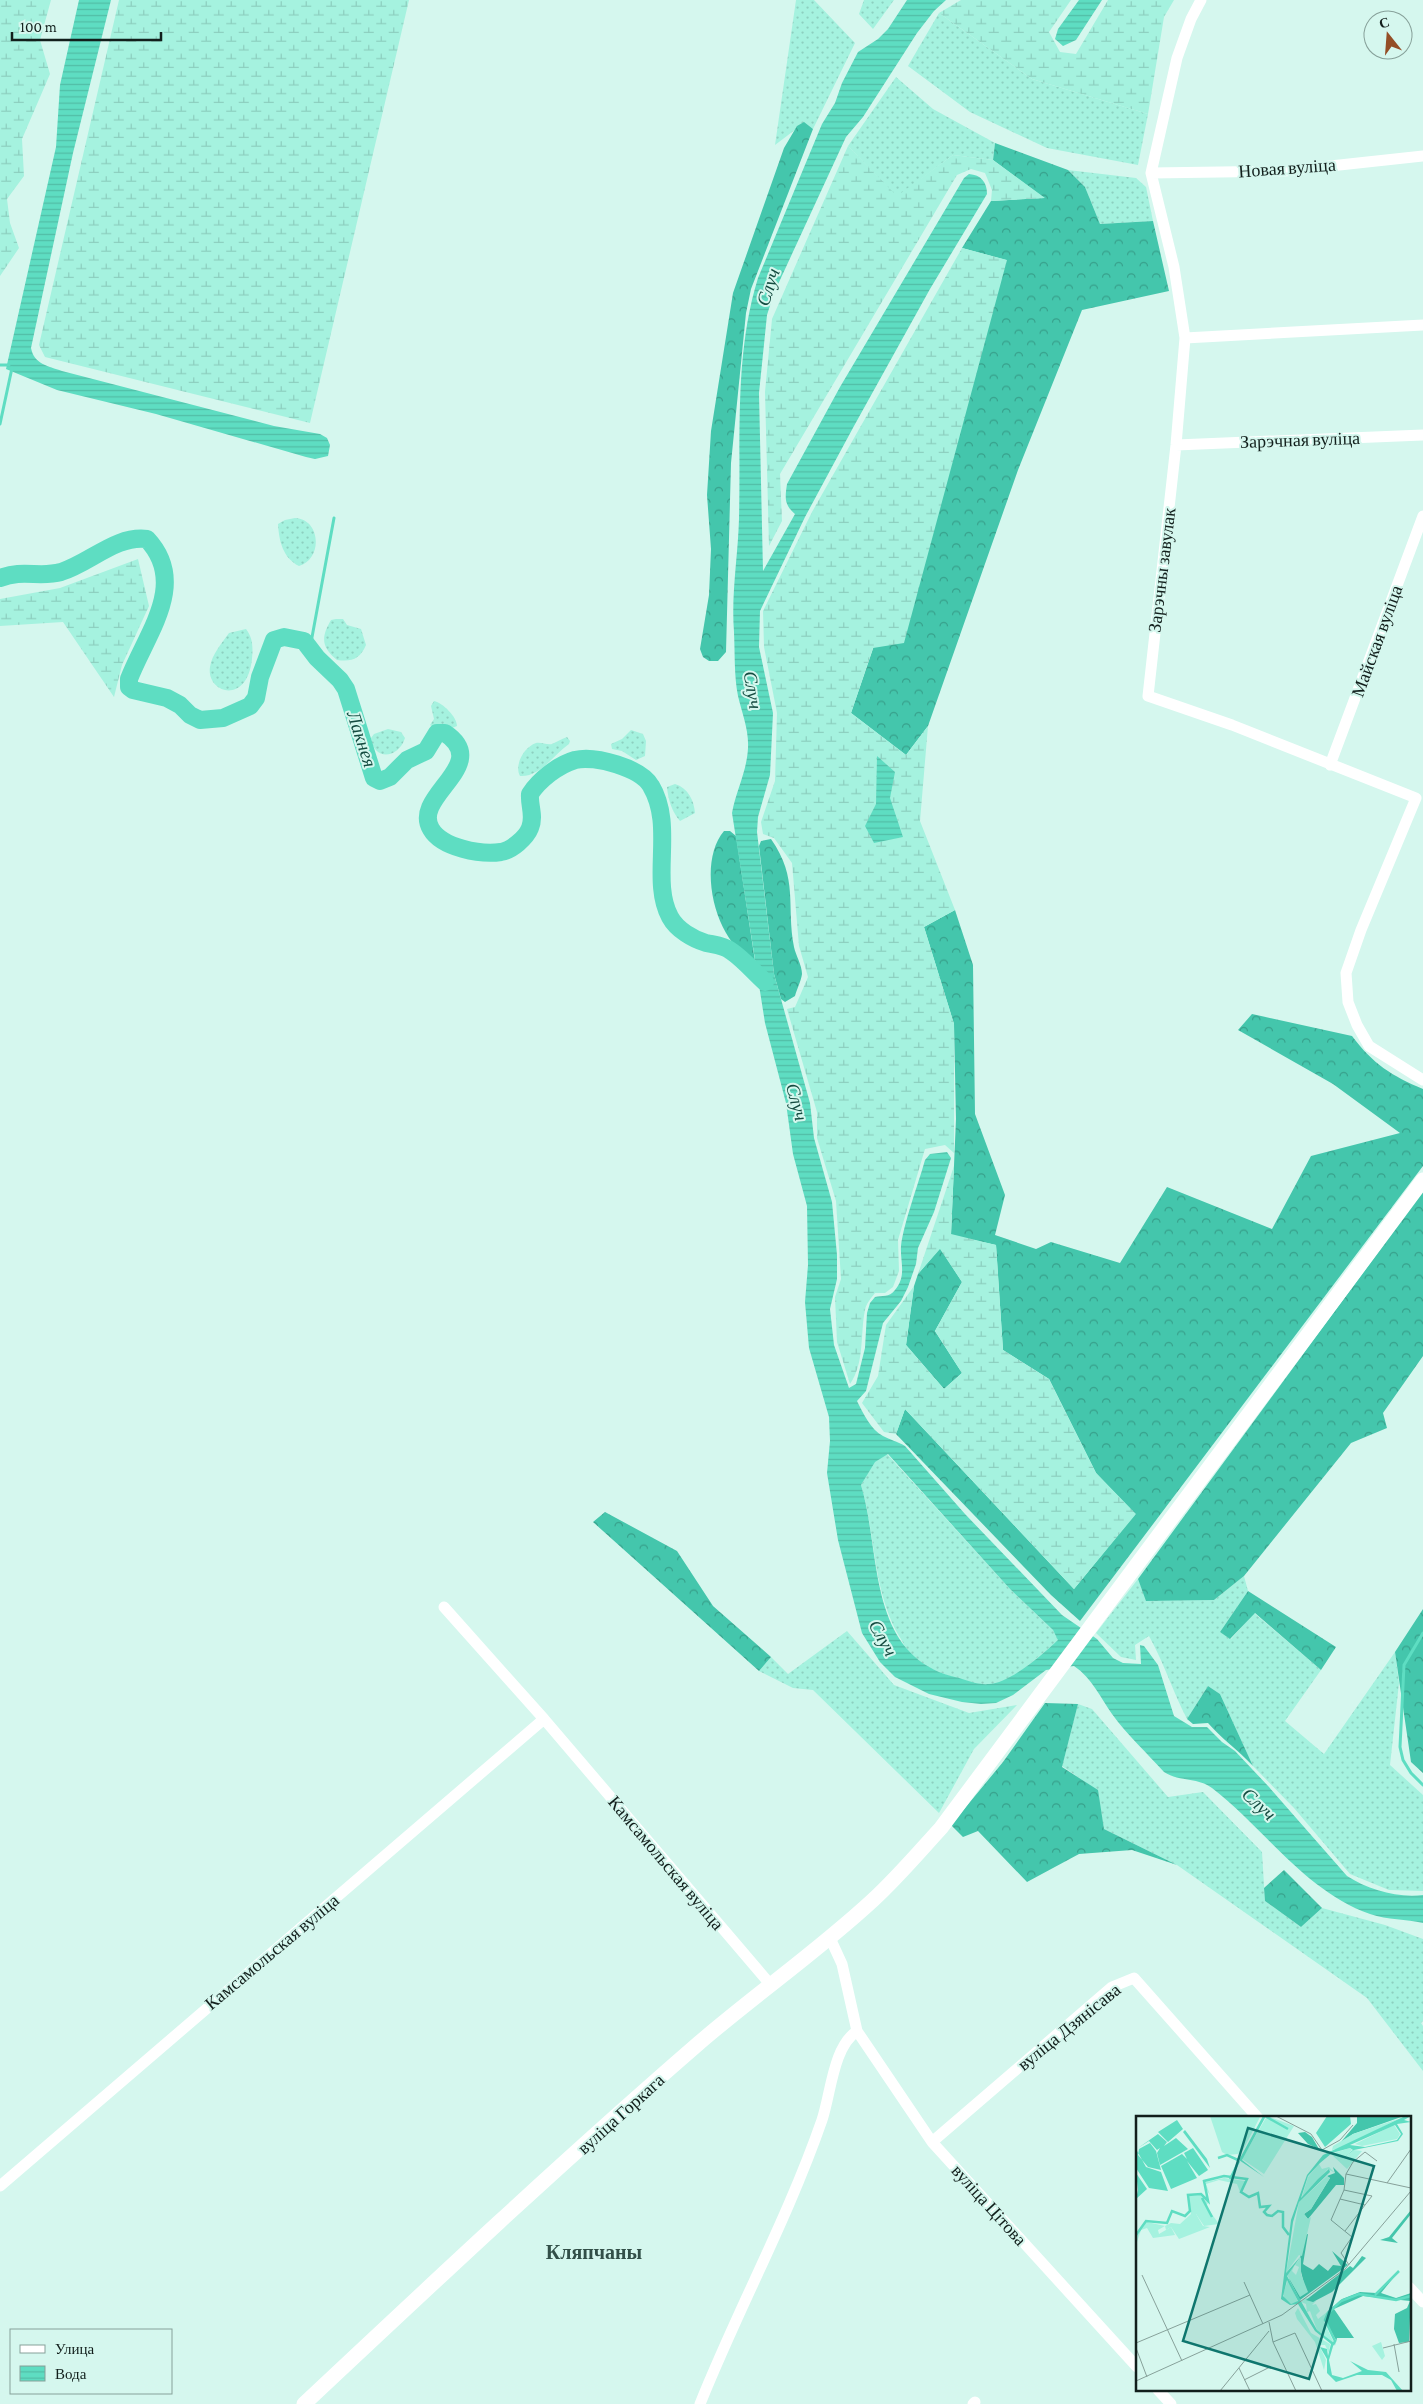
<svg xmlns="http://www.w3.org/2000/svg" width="1423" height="2404" viewBox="0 0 1423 2404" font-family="'Crimson Pro',serif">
<defs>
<pattern id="grass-dots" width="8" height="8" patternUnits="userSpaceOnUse" patternTransform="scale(1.25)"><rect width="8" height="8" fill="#a5f2df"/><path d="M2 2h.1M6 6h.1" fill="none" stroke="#8dcfbf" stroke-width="1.8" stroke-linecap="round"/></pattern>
<pattern id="forest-crowns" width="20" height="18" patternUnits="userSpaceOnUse" patternTransform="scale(1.25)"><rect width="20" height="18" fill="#44c6ac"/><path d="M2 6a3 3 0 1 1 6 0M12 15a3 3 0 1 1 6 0" fill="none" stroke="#37a08b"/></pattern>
<pattern id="wetland-marsh" width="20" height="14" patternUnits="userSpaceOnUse" patternTransform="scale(1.25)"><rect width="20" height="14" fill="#a5f2df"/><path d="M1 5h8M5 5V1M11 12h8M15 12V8" fill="none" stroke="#8dcfbf"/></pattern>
<pattern id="water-rules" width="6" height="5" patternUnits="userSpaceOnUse" patternTransform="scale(1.25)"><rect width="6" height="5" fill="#5eddc2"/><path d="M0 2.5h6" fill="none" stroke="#51bda6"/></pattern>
</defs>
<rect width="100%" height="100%" fill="#d5f7ee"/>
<!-- grass -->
<path fill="url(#grass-dots)" d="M796 0H814L855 43 813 129 804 123 775 145Z
M864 0H894L873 29 859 14Z
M939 13 1032 79 1148 114 1138 165 1047 148 970 112 908 66Z
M896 77 933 109 995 143 993 160 953 155 897 197 848 146Z
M1068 170 1136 178 1146 187 1153 221 1100 224 1085 187Z
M295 518C321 519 323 559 299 566 283 558 279 541 278 524L285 520Z
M336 619H343L347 625 361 629 366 645C360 659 352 662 337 660 321 647 321 637 331 620Z
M246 629C253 638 253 647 252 659 247 706 206 693 210 667 212 654 222 643 229 633Z
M434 701C443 703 457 717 457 726 450 730 436 731 430 725L434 719 431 706Z
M388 729 401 732 405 738C399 758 374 762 371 738L374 734Z
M631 730 643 734 646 741 645 756 636 760 622 751 612 749 611 744 622 739Z
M567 737 570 741 569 744C553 755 541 777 520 776 514 765 524 747 536 743 541 742 547 745 552 744 557 742 561 739 567 737Z
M675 784C688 788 694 800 695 813L680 821C672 812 668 799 667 787Z
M887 1454 1010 1589 1053 1630 1059 1640C1045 1651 1015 1678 1000 1683 983 1688 959 1680 944 1674 932 1669 921 1665 911 1655 906 1650 903 1642 899 1636 872 1589 876 1535 861 1485L874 1462Z
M1244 1576 1248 1591 1220 1632 1231 1639 1254 1613 1321 1670 1285 1721 1324 1754 1395 1652 1399 1683 1390 1765 1423 1795V1891L1389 1890 1350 1874 1294 1808 1253 1766 1220 1694 1208 1686 1187 1719C1173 1692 1164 1663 1149 1636L1135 1645 1136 1660 1121 1657 1096 1633 1138 1579 1147 1601 1214 1600Z
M847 1631 894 1685 969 1713 1017 1705 974 1749 939 1813 813 1690 793 1688 759 1671 771 1657 788 1674Z
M1078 1704 1092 1709 1168 1797 1203 1792 1262 1852 1265 1901 1301 1927 1322 1908 1385 1925 1423 1939V2021L1421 2023 1423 2026V2071L1367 1998 1177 1865 1104 1829 1097 1790 1062 1766Z"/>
<!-- forest -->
<path fill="url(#forest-crowns)" d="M804 122 813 129 751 289 746 313 731 463 726 652 718 661H709L703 657 700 649 709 595 711 549 707 495 711 431 733 293 784 148 797 126Z
M995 143 1068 170 1085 187 1100 224 1153 221 1169 291 1082 310 1018 470 928 726 906 755 851 713 1006 260 962 248 991 201 1044 198 993 160Z
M724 831H730L736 836 755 961C715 944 696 864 724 831Z
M771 839C799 879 786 905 794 947 796 956 802 965 802 974 801 981 797 989 795 996L785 1002 781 999 774 974 759 846 761 841Z
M955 910 973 965 975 1114 1005 1195 995 1235 1036 1249 1051 1242 1120 1263 1167 1187 1272 1229 1311 1156 1400 1133 1333 1084 1238 1030 1252 1014 1352 1036C1373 1064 1392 1076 1423 1089V1166L1080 1621 1051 1595 896 1434 905 1409 1074 1589 1135 1514 1096 1473 1049 1379 1003 1350 996 1245 951 1235 956 1119 954 1024 924 927Z
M1423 1191V1356L1383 1413 1387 1428 1351 1443 1244 1576 1214 1600 1146 1601 1138 1579Z
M940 1248 962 1282 935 1331 962 1373 944 1389 906 1345 914 1286 918 1274Z
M605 1512 677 1551 713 1606 771 1657 759 1671 593 1522Z
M1248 1591 1336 1647 1321 1670 1255 1613 1230 1639 1220 1632Z
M1423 1609V1773L1411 1762 1395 1652Z
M1208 1686 1220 1694 1253 1766C1238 1750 1222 1739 1208 1723L1193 1724 1187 1719Z
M1045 1703 1078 1704 1062 1767 1098 1790 1104 1829 1177 1865 1132 1850 1079 1854 1027 1882 978 1831 963 1837 951 1825 1003 1762Z
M1284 1870 1322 1908 1301 1927 1265 1901 1264 1888Z"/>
<!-- wetland -->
<path fill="url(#wetland-marsh)" d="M0 0H51L40 40 50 74 22 139 24 176 7 199 10 223 19 248 0 276Z
M119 0H409L310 423 45 357 39 345Z
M961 0H1071L1049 32 1060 52 1076 54 1108 0H1174L1164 17 1148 114 1032 79 939 13Z
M848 146 897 196 953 155 993 160 1045 198 991 201 992 190 985 173 971 169 957 175 780 474 782 521 769 546 765 392 772 319Z
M962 248 1007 260 904 643 873 648 851 713 906 755 928 726 920 821 955 910 924 927 954 1024V1153L945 1145 925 1149 898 1240 899 1271 893 1287 885 1293H875C871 1298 866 1304 865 1310 860 1333 865 1363 850 1384L837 1342 835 1297 841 1279 836 1201 817 1138V1112L787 1009 795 1007 808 977 799 946 792 863 774 838 763 834 761 822 775 781 777 713 764 647 763 611 812 512Z
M138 559 149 606 122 665 114 697 63 622 0 626V599L60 588Z
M954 1166 951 1234 996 1245 1003 1350 1049 1379 1096 1473 1136 1514 1074 1589 905 1409 896 1434 884 1432 862 1403 878 1376 886 1325 914 1286 906 1345 944 1389 962 1373 935 1331 962 1282 940 1249 918 1274Z"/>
<!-- water -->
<path fill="url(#water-rules)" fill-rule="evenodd" d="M79 0H111L73 153 31 348C34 364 48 366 62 371L274 426 320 434 327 438 330 445 328 456 315 459 306 457 156 414 57 390 6 369 56 147 60 85Z
M907 0H946L934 11 917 33 863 117 846 137 774 293 767 315 759 393 763 571 795 514C784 504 785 498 787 484L840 387 964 178 969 174C981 175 987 182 987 194L930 289 854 426 805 517 760 611 759 647 773 713 770 775 758 817 757 832 774 974 810 1103 814 1138 832 1202 837 1255V1279L830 1309 834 1345 849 1388 856 1384 865 1348 867 1313 870 1303 875 1297C882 1295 889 1298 895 1290 907 1276 900 1262 901 1246 904 1222 918 1185 925 1160L930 1154 947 1152 951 1158 934 1212 918 1248 916 1264 908 1287 901 1301 883 1323 866 1391 857 1401C863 1413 871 1430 883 1436 890 1440 897 1441 905 1446L965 1514 1062 1615 1097 1639 1113 1658 1123 1663 1141 1664 1140 1645 1144 1646 1158 1665 1174 1716 1192 1727H1207L1222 1742 1235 1751 1269 1787 1347 1876C1369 1890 1397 1898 1423 1895V1923C1406 1919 1388 1920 1370 1914 1305 1891 1264 1828 1212 1788 1197 1777 1179 1782 1164 1772 1147 1753 1127 1735 1112 1714 1100 1697 1092 1678 1074 1666L1046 1670 1013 1695 996 1703 981 1704 962 1702 929 1694 895 1677 880 1662 862 1633 838 1540 827 1473 830 1441 829 1417 809 1348 805 1302 808 1265 807 1206 793 1154 786 1103 765 1023 732 813C736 791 747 771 748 748 749 730 742 713 738 696 734 676 735 653 734 632 731 595 738 556 739 519 741 440 734 355 758 278L822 124 835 103 842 83 858 52 878 39 888 29ZM888 1454 1010 1589 1053 1630 1058 1640C1043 1654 1010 1683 989 1684 979 1685 968 1681 959 1678 866 1658 882 1555 861 1485L875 1462Z
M1079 0H1102L1076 40 1063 46 1055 39 1058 29Z
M877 756 895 772 890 798 903 837 874 843 865 826 876 804Z"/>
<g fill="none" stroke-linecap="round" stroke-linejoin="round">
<!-- stream -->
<path stroke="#5eddc2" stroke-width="3" d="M0 365H9
M0 424 12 368
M310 648 334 518
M1423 1633 1404 1665 1400 1747 1403 1760 1411 1773 1423 1785"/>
<!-- river -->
<path stroke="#5eddc2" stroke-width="18" d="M0 578C23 569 40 578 61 572 90 563 116 535 147 539 189 584 146 634 129 679V687L133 690 167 698 180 705 190 715 200 720 223 718 250 706 256 698 260 677 274 640 284 637 304 641 317 658 340 680 346 689 374 778 380 781 390 777 407 760 426 751 437 733H445C493 765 411 796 431 829 442 848 481 855 501 852 512 850 526 838 530 828 535 816 529 806 530 794 539 780 558 765 575 760 595 755 641 768 651 786 675 826 650 880 670 917 677 930 693 939 706 943 715 945 723 945 731 951 743 959 754 972 765 982"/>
<!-- minor -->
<path stroke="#fff" stroke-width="11" d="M1201 0 1191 19 1177 58 1151 173 1174 267 1185 338 1176 445 1148 696 1232 725 1416 798 1361 930 1346 973 1348 1002 1357 1025 1369 1046 1423 1080
M1151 173 1284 171 1423 156
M1185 338 1423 325
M1176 445 1423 435
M1330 765 1423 516
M444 1607 544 1719 770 1984
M830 1938 842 1964 857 2031 932 2142 1137 2367
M932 2142 1112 1987 1134 1978 1258 2118
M0 2186 544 1719
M1409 2287 1423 2302
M1158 2390 1171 2404
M700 2404C738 2309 788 2218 822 2120 831 2093 833 2047 857 2031
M973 2404 975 2402"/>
<!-- secondary -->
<path stroke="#fff" stroke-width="15" d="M304 2404C434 2282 564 2160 699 2043 756 1994 818 1951 873 1900 897 1878 919 1852 941 1828L1423 1180"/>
</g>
<g text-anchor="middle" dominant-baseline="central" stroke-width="4" stroke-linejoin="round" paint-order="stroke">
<!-- street labels -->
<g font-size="18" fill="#121f1c" stroke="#d5f7ee">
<text transform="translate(1287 168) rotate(-4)">Новая вуліца</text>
<text transform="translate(1300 440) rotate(-2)">Зарэчная вуліца</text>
<text transform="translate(1162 570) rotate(-83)">Зарэчны завулак</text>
<text transform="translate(1377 641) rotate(-70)">Майская вуліца</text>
<text transform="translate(666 1863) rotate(50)">Камсамольская вуліца</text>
<text transform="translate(272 1952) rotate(-40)">Камсамольская вуліца</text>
<text transform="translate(1069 2027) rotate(-39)">вуліца Дзянісава</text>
<text transform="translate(621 2114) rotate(-42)">вуліца Горкага</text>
<text transform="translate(989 2205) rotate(48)">вуліца Цітова</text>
</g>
<!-- water labels -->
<g font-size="19" font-style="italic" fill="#144b40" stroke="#d5f7ee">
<text transform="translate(768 287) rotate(-72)">Случ</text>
<text transform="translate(753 690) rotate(81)">Случ</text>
<text transform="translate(362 739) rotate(72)">Лакнея</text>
<text transform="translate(797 1102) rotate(75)">Случ</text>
<text transform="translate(883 1638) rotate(61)">Случ</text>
<text transform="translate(1259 1804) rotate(43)">Случ</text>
</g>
<!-- quarter labels -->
<g font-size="20" font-weight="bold" fill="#324f48" stroke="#d5f7ee">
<text x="594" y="2252">Кляпчаны</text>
</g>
</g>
<!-- overview -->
<g transform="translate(1136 2116)">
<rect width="275" height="275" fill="#d5f7ee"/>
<path d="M55 98H60L67 110 74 111 43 123 35 111 30 114 29 110 35 107 44 108ZM152 164 162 186 155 188 149 184 147 178ZM170 182 180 185 176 189 180 188 184 195 180 199 182 203 191 196 188 206 198 227 181 214 174 195 171 196 170 188 165 186ZM162 192 175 217 194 228 193 237 189 229H183L190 244 188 254 179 226 161 203 159 197Z" fill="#a5f2df"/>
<path d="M221 0H268L217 18 204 27 221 7ZM169 16 176 21 183 33 172 28 162 17ZM197 51 208 62V69H200L172 103 168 98 175 93 194 62 191 60 199 57ZM275 94V98L256 122 262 127 244 124 253 121ZM172 118 167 148 170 150 177 154 183 148 192 155 197 149 205 150 196 135 212 149 164 184 153 163 169 172 163 147 169 119ZM226 140 230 142 196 176 177 186 170 184 214 150 217 152ZM263 155 245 177 260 182 275 177 273 226 263 227 258 213 259 198 271 192 274 185 227 180 198 193 218 222H201L199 230 200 224 190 206 191 196 206 183 224 176 240 177Z" fill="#44c6ac"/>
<path d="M74 0H123L124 1 107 34 102 38 91 39 86 36ZM131 0 158 10 128 58 106 43ZM262 3 208 31 196 34 197 30 217 18ZM258 9 264 18 261 23 226 30 219 28ZM214 32 216 34 205 45 218 34 226 35 211 53 195 38ZM183 48 186 53 193 51 199 57 192 53 166 81 172 61ZM191 60 194 62 175 93 168 98 172 103 175 101 166 140 163 139 150 157 163 86ZM88 62 109 65V69L104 76 101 68 83 64 70 68 74 79 68 70 70 66ZM64 79 72 87 70 90 83 108 68 110 60 98H55L53 80ZM11 106 29 110 22 114 23 118 35 111 39 119 17 122 11 112 5 114 1 126 0 121 8 108ZM165 141V158L172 176 164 181 151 159 158 150 156 155 160 159 163 151 159 149Z" fill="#a5f2df"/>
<path d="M245 226 249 240 246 244 236 230Z" fill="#a5f2df"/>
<path d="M127 0H130L106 44 128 61 103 44ZM191 0H214L215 8 189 31 180 17ZM275 0 268 4 275 6 261 8 267 18 262 25 218 34 205 44 217 34 214 32 196 37 184 47 172 60 165 82 182 63 193 53 194 56 163 86 157 106 150 157 165 140 151 160 181 214 198 227 193 244 196 259 207 262 226 255 214 245 232 254 250 256 267 275H261L255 264 246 259H221L200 266 191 257V243L184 231 191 233 192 240 195 228 179 215 162 188 154 189 145 183 155 104 171 59 187 39 267 1ZM259 9 265 18 261 24 229 31 214 29ZM151 164 162 185 155 188 147 180ZM41 4 47 13 32 26 22 16ZM49 14 71 43 74 52 47 16ZM22 18 31 26 28 30 40 22 52 33 24 49 21 37 24 32 21 34 13 25 2 32ZM14 27 20 35 25 54 12 51 2 39 3 33ZM57 32 72 54 63 60 51 45 61 62 35 73 25 50 46 38 51 43 48 37ZM0 33 10 51 25 56 32 75 13 72 0 52ZM0 57 11 73 0 83 2 74Z" fill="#5eddc2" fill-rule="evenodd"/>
<path fill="none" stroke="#5eddc2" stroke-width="2.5" d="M129 0 152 13M82 42 91 39 102 44M94 63 103 45M66 82 76 101M0 119 10 105 31 107 36 95 49 100 54 95 52 79 65 78 72 85 68 65 88 60 111 63 105 76 113 81 122 77 124 91 133 90 128 96 131 99 136 100 142 95 147 96V111L153 119M239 179 263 155M197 229 199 225 189 204 192 197 205 185 223 178 260 184 275 180"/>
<path fill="none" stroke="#87a19a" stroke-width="1" d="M140 0 175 18 186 34 204 24 217 9M210 58 275 72M251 67 275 33M208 74 236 80 209 115M204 83 229 89M213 149 205 137 216 121 195 104 208 74 210 58 217 46 229 36 241 45M6 159 46 245M108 166 127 208M133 206 137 226 160 275M137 226 159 217 186 275M0 227 114 179M258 228 263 256M0 232 11 261M247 232 275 225M103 252 114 275M108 264 134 251M0 265 146 199 209 153 275 75M84 275 133 215"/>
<path fill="#0f766e" fill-opacity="0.15" stroke="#0f766e" stroke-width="2.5" d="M112 12 238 50 173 263 47 225Z"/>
<rect width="275" height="275" fill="none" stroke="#121f1c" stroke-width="2.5"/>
</g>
<!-- legend -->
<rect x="10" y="2329" width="162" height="65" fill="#d5f7ee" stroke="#87a19a"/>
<rect x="20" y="2345" width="25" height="8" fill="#ffffff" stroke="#87a19a"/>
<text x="55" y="2354" font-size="15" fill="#121f1c">Улица</text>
<rect x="20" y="2366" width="25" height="15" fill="url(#water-rules)" stroke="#87a19a"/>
<text x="55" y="2379" font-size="15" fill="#121f1c">Вода</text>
<!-- north arrow -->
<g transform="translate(1388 35) rotate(343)"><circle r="24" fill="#d5f7ee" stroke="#87a19a"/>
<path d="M0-4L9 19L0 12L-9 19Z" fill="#944e26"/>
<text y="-8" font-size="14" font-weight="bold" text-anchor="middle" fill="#121f1c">С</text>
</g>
<!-- scale -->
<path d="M12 32v8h149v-8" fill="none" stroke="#121f1c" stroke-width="2.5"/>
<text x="20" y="32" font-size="15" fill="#121f1c" stroke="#d5f7ee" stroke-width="4" paint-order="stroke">100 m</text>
</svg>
